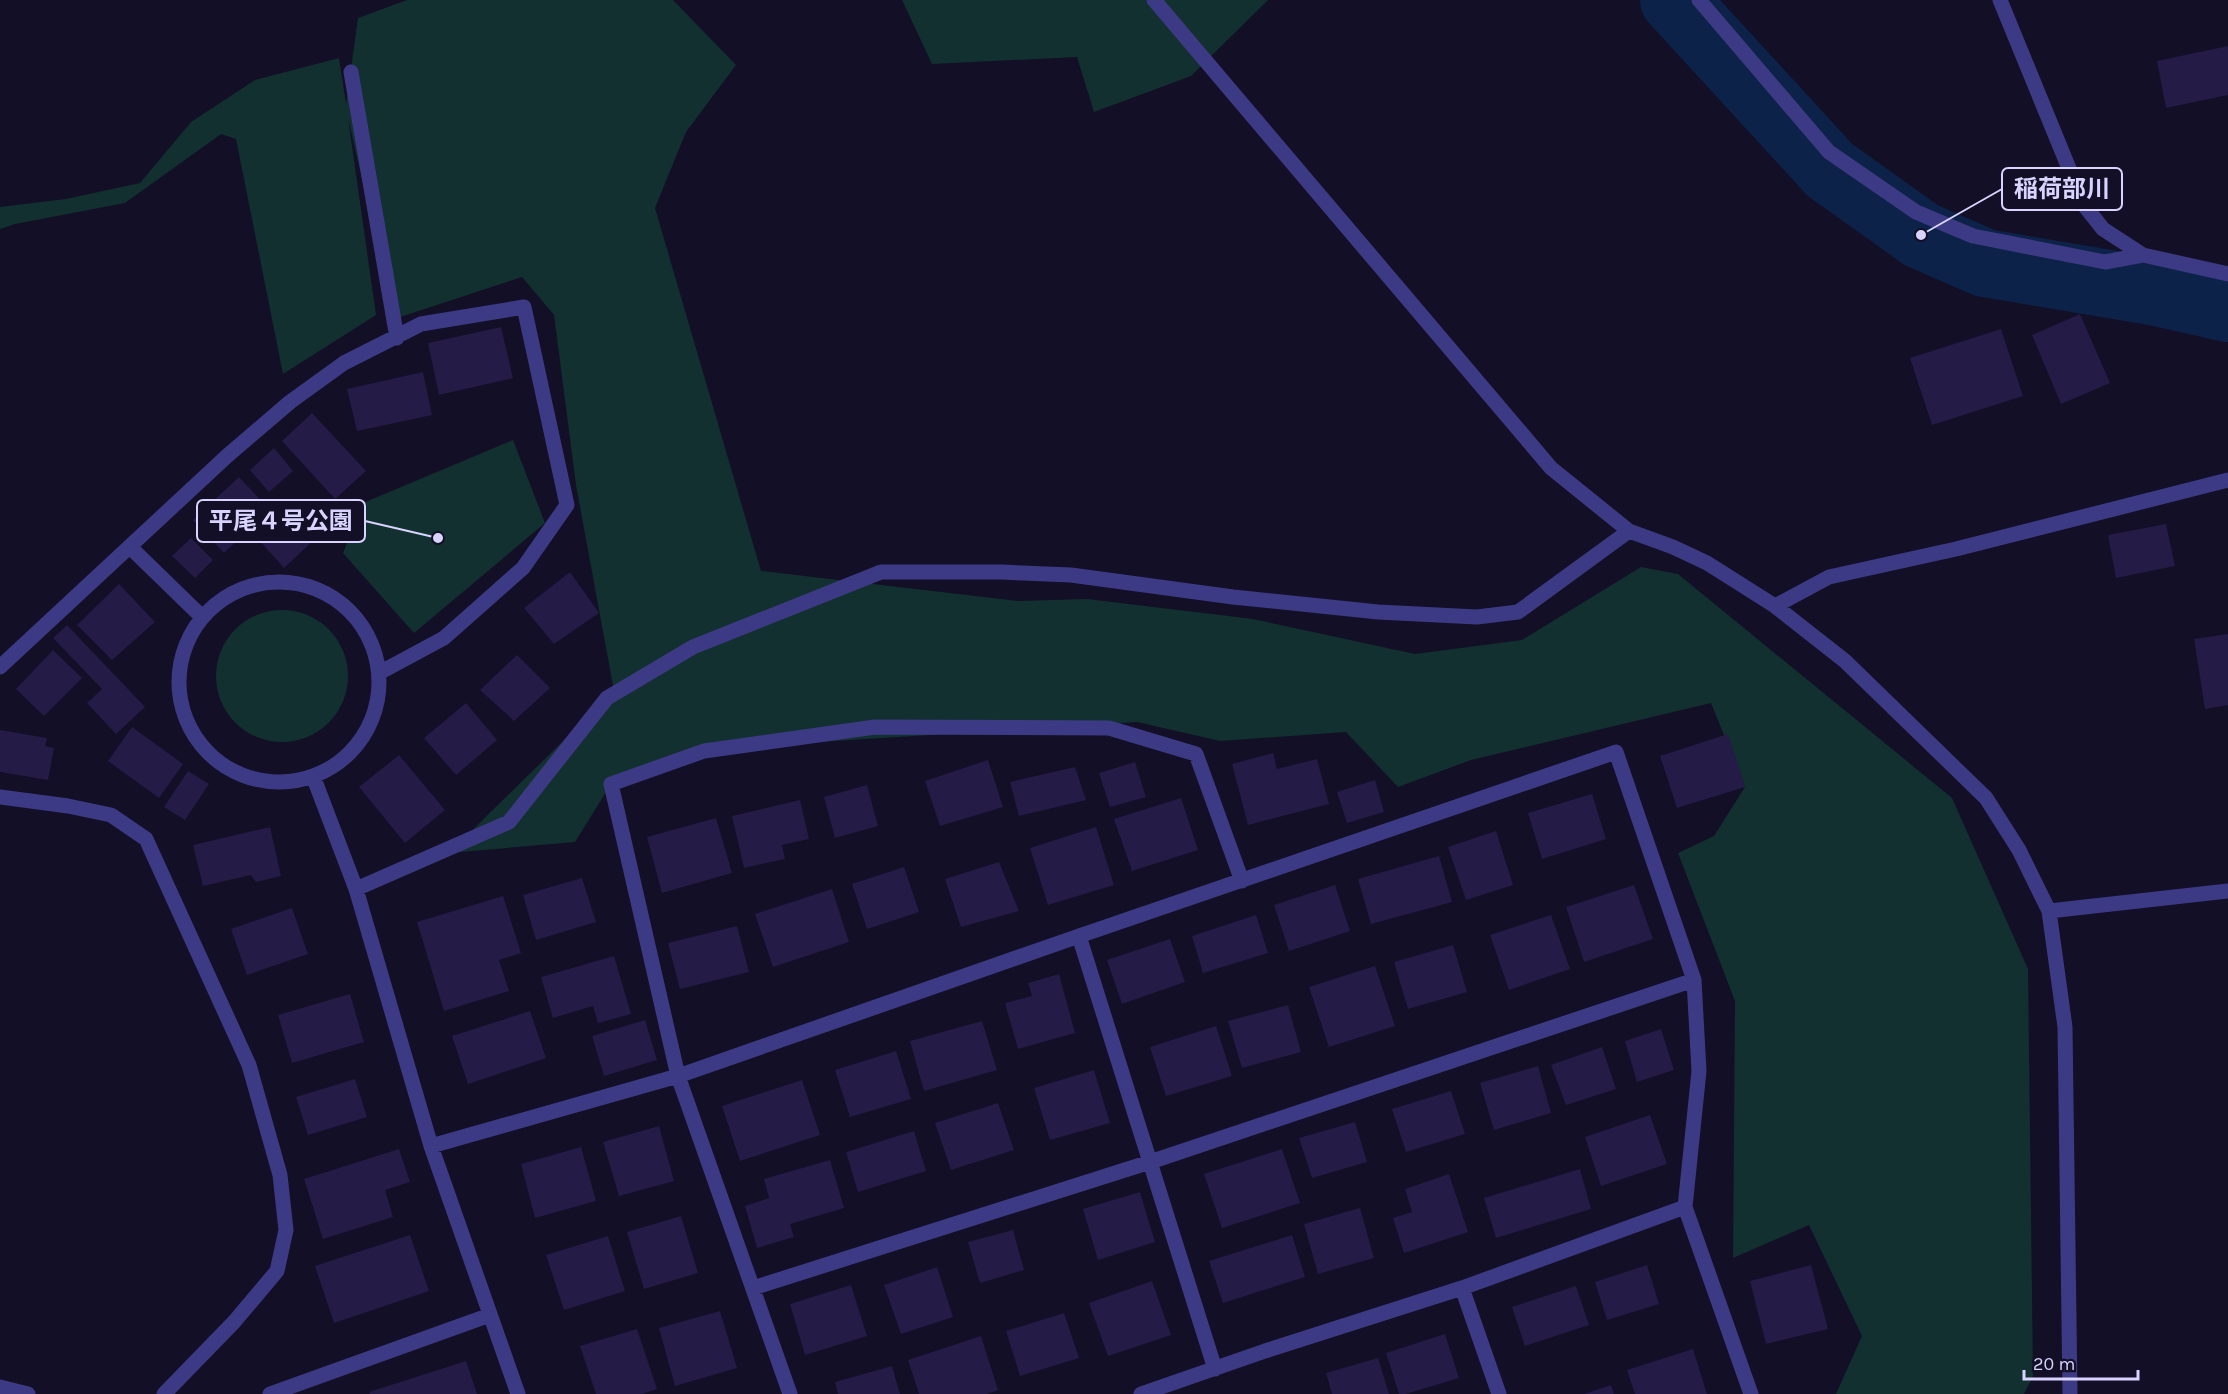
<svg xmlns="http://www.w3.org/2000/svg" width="2228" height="1394" viewBox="0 0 2228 1394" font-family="Karla,'Noto Sans JP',sans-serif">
<rect width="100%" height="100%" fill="#130f26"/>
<!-- green -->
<path fill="#12302f" d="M407 0H673L736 65 686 132 655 208 761 571 1018 601 1087 599 1253 619 1415 654 1522 640 1641 567 1678 574 1952 798 2028 969 2033 1376 2024 1394H1836L1862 1336 1809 1225 1733 1258 1735 1001 1678 853 1714 836 1745 787 1711 703 1471 760 1398 787 1346 732 1220 741 1137 722 722 748 611 784 575 842 449 853 614 691 576 485 554 315 522 277 394 319 348 118 376 315 283 374 236 139 221 134 125 203 15 224 0 229V207L66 199 140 183 191 122 255 80 339 58 346 104 358 18Z
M902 0H1268L1191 76 1094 112 1077 57 932 64Z
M513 440 545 523 414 633 343 553 363 503Z
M216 676a66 66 0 1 1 132 0a66 66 0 1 1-132 0Z"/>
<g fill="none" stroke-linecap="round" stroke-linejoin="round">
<!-- river -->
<path stroke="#0c2248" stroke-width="68" d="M1674 0 1830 170 1921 235 1985 263 2157 292 2228 308"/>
</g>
<!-- building -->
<path fill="#241b47" d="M2228 46V95L2166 108 2157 61Z
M2080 314 2110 383 2061 404 2032 335Z
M501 327 513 378 439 395 428 343Z
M2001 329 2023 396 1932 425 1910 358Z
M423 372 432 415 357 431 347 389Z
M312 413 366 471 335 499 282 441Z
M274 448 293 471 269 492 250 470Z
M239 477 270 510 224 553 193 520Z
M290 510 316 538 284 568 258 539Z
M2166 524 2175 566 2116 578 2108 535Z
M191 538 213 560 195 578 172 556Z
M570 572 599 613 554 644 524 608Z
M119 584 155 622 112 660 77 625Z
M67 625 145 707 116 734 87 703 102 689 53 638Z
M2228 634V705L2205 709 2194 639Z
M53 650 82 678 44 716 16 689Z
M517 655 550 688 514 721 480 690Z
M466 703 497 740 456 775 424 738Z
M132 727 183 764 159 798 108 761Z
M0 730 47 738 45 746 54 748 48 780 0 772Z
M1728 734 1745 787 1677 808 1660 756Z
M1273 753 1277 769 1317 759 1329 804 1248 825 1232 764Z
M399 755 445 810 405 843 359 787Z
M988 760 1003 807 940 826 925 781Z
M1135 762 1146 797 1110 807 1099 773Z
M1075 767 1086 800 1019 816 1010 782Z
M188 771 209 784 185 820 164 807Z
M1375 780 1384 812 1347 823 1337 792Z
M867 785 878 826 835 838 824 797Z
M1592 794 1606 839 1542 859 1528 813Z
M1181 798 1198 850 1132 871 1114 819Z
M800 800 809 839 782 845 785 859 744 868 732 816Z
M716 818 732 873 662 893 647 837Z
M270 827 281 876 256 882 251 875 203 886 193 845Z
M1096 827 1114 885 1048 905 1030 848Z
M1496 831 1513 885 1466 900 1448 847Z
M1439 856 1452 902 1371 924 1358 879Z
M999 862 1019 911 961 927 945 879Z
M904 867 919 912 867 929 852 884Z
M582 878 596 922 536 940 523 895Z
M1335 885 1350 931 1289 951 1274 905Z
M1634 885 1653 939 1584 962 1566 907Z
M832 889 849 942 773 967 755 914Z
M503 896 521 953 499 960 509 991 444 1011 417 922Z
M292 908 308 954 247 975 231 929Z
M1256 915 1268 953 1203 973 1192 936Z
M1551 915 1570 969 1509 990 1490 935Z
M737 926 749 972 680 989 668 943Z
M1170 939 1185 982 1122 1004 1107 960Z
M1453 945 1467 992 1408 1009 1394 962Z
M614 956 631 1014 598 1023 593 1006 553 1018 541 977Z
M1375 966 1395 1026 1329 1047 1309 987Z
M1059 974 1075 1033 1018 1049 1005 1003 1032 996 1028 983Z
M350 994 364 1042 292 1063 278 1015Z
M1288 1005 1301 1052 1242 1068 1228 1021Z
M530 1011 546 1058 468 1084 452 1036Z
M645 1020 657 1060 604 1076 592 1036Z
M982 1021 997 1070 924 1091 910 1041Z
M1216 1026 1232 1076 1166 1096 1150 1047Z
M1661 1029 1674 1070 1637 1082 1625 1041Z
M1602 1047 1616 1089 1566 1105 1551 1065Z
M896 1051 911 1099 850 1117 835 1070Z
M1538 1066 1551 1113 1494 1130 1480 1083Z
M1094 1070 1110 1123 1050 1140 1034 1088Z
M355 1079 367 1117 308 1135 296 1097Z
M802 1080 820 1135 740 1161 722 1106Z
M1451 1091 1465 1134 1406 1152 1392 1109Z
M998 1103 1014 1150 951 1170 935 1123Z
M1650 1115 1667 1164 1601 1186 1585 1137Z
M1355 1122 1367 1162 1312 1178 1299 1138Z
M659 1126 674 1181 619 1196 603 1142Z
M914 1131 926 1171 858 1192 846 1152Z
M581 1147 596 1201 535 1218 521 1164Z
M399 1149 410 1182 385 1190 393 1217 323 1239 304 1179Z
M1282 1149 1300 1203 1222 1228 1204 1174Z
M830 1160 844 1208 790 1224 794 1237 757 1248 745 1206 769 1198 764 1179Z
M1580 1169 1591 1209 1496 1238 1484 1198Z
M1449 1174 1468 1232 1404 1253 1393 1218 1412 1212 1405 1189Z
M1140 1192 1155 1242 1098 1260 1083 1209Z
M1360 1208 1374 1258 1318 1274 1304 1224Z
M681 1216 698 1273 644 1289 627 1232Z
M1013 1230 1024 1270 980 1283 968 1242Z
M410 1235 429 1291 334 1323 315 1266Z
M1292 1235 1305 1277 1223 1303 1209 1261Z
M608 1236 625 1291 564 1310 546 1255Z
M1647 1265 1659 1304 1607 1320 1595 1282Z
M1811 1265 1828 1329 1766 1344 1750 1281Z
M937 1267 953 1317 901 1334 884 1285Z
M1152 1281 1171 1335 1108 1356 1089 1303Z
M851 1285 867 1336 805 1355 790 1304Z
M1576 1286 1589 1325 1525 1346 1512 1307Z
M720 1311 737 1368 675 1386 659 1328Z
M1064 1313 1079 1358 1020 1376 1006 1331Z
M637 1329 657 1389 642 1394H596L580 1346Z
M1445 1334 1459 1378 1406 1394H1399L1386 1353Z
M981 1336 998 1390 987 1394H919L908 1360Z
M1693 1349 1707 1394H1635L1627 1370Z
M1378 1358 1389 1394H1332L1326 1373Z
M466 1361 477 1394H370L369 1392Z
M892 1366 900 1394H838L835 1382Z
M1611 1385 1614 1394H1584Z"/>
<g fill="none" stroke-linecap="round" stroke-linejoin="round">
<!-- minor -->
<path stroke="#3d3a85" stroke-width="15" d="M1154 0 1551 468 1629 531 1673 547 1707 563 1775 606 1845 661 1986 798 2019 850 2049 911 2065 1027 2070 1394
M1699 0 1829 152 1916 212 1973 236 2105 262 2143 255
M2000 0 2084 205 2103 229 2143 255 2228 274
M351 72 397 338
M130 547 201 616
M179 682a100 100 0 1 1 200 0a100 100 0 1 1-200 0Z
M1775 606 1829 577 1956 549 2228 480
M0 667 227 456 290 402 344 363 421 324 524 307 567 505 523 568 444 638 379 673
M313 776 356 889 431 1146 518 1394
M0 797 68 806 111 815 146 839 249 1065 280 1175 286 1230 277 1271 234 1322 164 1394
M356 889 509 822 607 698 693 647 881 572H1001L1071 575 1233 597 1378 612 1477 617 1518 612 1629 531
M2049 911 2228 891
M1079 936 1215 1369
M431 1146 678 1076 1079 936 1616 752 1694 980 1699 1071 1685 1207 1751 1394
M753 1288 1150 1162 1694 980
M1462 1288 1499 1394
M0 1387 28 1394
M270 1394 490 1315
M790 1394 678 1076 611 784 704 751 875 727 1109 728 1196 754 1242 881
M1141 1394 1265 1351 1462 1288 1685 1207"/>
</g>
<!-- callouts -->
<path fill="none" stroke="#d9d4ff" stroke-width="2" d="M1921 235L2002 189M438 538L365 521"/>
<g fill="#d9d4ff" stroke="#130f26" stroke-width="2">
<circle cx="1921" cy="235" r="6"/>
<circle cx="438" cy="538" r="6"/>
</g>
<g fill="#130f26" stroke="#d9d4ff" stroke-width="2">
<rect x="2002" y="168" width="120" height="42" rx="6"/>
<rect x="197" y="500" width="168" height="42" rx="6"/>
</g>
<g font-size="24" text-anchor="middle" font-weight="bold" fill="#d9d4ff">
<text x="2062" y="197">稲荷部川</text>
<text x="281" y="529">平尾４号公園</text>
</g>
<!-- scale -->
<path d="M2024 1370v9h114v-9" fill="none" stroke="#d9d4ff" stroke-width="3"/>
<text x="2033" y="1370" font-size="18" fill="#d9d4ff" stroke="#130f26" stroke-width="4.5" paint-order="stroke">20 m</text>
</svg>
